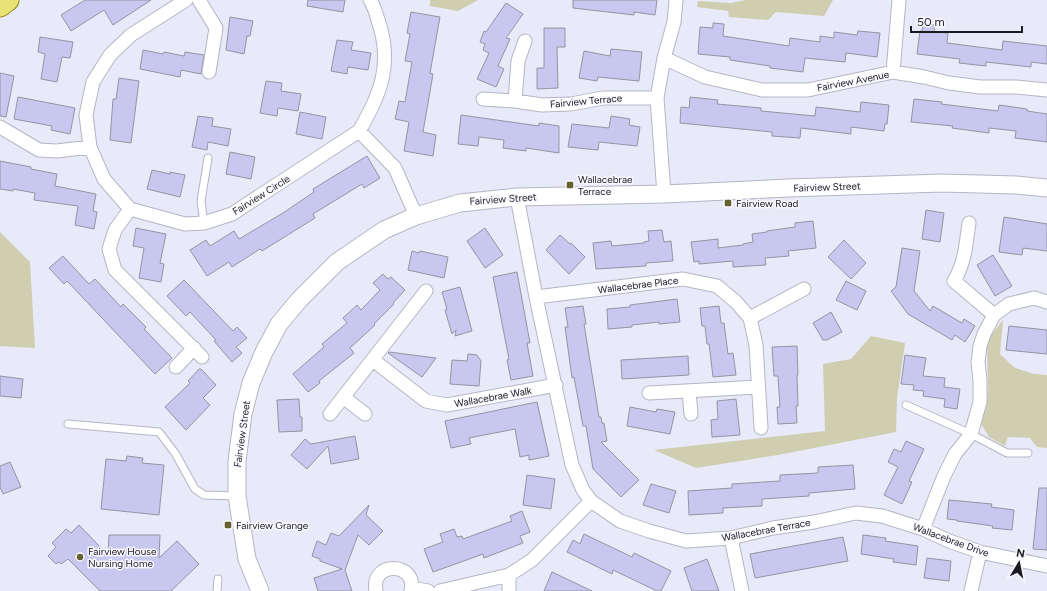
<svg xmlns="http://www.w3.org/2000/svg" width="1047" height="591" viewBox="0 0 1047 591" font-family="Figtree,sans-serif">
<rect width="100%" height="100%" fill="#e9eaf9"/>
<!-- green -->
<path fill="#cfceb0" d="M430 0H478L458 11 430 6Z
M746 0H833L824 16 776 12 768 20 729 17 728 11 697 7 698 1 731 3Z
M0 232 30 262 35 348 0 346Z
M1003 320 1000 354 1015 368 1034 374 1047 375V448L1037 447 1030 438 1008 437 1005 446 989 437 981 424 988 389 987 341Z
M871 336 905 343 897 398 896 432 778 455 696 468 654 450 825 431 823 364 851 359Z"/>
<!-- building -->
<path fill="#c8c7ef" stroke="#9494a2" d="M85 0H151L113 25 104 10 71 31 61 15Z
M308 0H345L343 12 307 6Z
M573 0H657L655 15 634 12V15L573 8Z
M506 3 523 14 506 38 510 39 498 66 504 69 496 87 477 79 489 53 483 50 485 44 480 42 484 31 486 32Z
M411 12 440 17 430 73 433 74 423 132 436 135 433 156 404 151 409 122 395 119 399 101 405 102 412 62 405 61 410 34 407 33Z
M230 17 253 21 250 36H247L244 54 226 50Z
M713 23 724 24 723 36 789 46 790 38 820 42V36L834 38V32L857 35 858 31 880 33 877 57 846 53 845 62 805 58 803 72 770 68V66L730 60V57L698 54 700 27 713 28Z
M923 24 935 25 934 32 948 33 947 43 1002 50 1003 41 1047 46V64L1031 62V67L986 62V66L959 63 960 59 917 54 920 31H922Z
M544 28H565V47H557L558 88 537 89V68H544Z
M40 37 73 42 70 58 62 57 57 82 41 79 45 54 38 52Z
M337 40 353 42 351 50 371 53 368 70 348 67 347 74 331 71Z
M611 49 642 52 639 81 598 77 597 81 579 78 584 51 610 56Z
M143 50 163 54 164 52 184 56 185 52 204 55 201 74 181 70 180 77 140 69Z
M0 73 14 76 6 117 0 116Z
M119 78 139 81 131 143 110 140 113 99H116Z
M266 81 282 83 281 91 301 94 298 111 278 108 277 116 260 113Z
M18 97 75 108 70 134 51 130 52 126 14 119Z
M690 97 718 100 717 104 761 108V111L815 116 816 107 860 112 861 102 889 105 887 124H885L884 131 851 127V134L801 128 800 138 772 136V132L680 123 681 107 689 108Z
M914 99 942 102 941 104 998 111 999 105 1027 109V111L1047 114V142L1015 138 1016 131 989 128V133L952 128 953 126 911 122Z
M300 112 326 117 322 139 296 134Z
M461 115 539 126V123L559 126V153L526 148V151L503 148 504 140 479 137 478 146 458 144Z
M198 116 213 118 212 126 231 129 228 146 208 142 207 150 192 147Z
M611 116 630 119 629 125 640 127 637 146 599 142 598 150 568 147 572 124 609 128Z
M230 152 255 157 251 179 226 174Z
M367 156 380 178 364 188 362 184 313 214 315 218 262 251 260 249 232 267 229 262 207 276 190 250 206 240 210 246 234 231 239 239 283 213 314 192 313 189Z
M0 161 31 167V169L57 174 55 186 96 194 93 211 97 212 94 229 75 225 78 206 34 200 35 193 13 189V191L0 189Z
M152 170 170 174V172L185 175 180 197 147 189Z
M926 210 944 213 940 242 922 239Z
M1004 217 1047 224V251L1023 248 1022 255 999 252Z
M813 221 816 248 788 251 789 256 765 258 766 265 733 267V261L699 264V261L694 262 691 242 718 239V248L743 245V244L753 242 752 234 767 232V231L795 227V223Z
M136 228 166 234 160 263 164 264 161 282 139 278 144 248 133 246Z
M485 228 503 255 485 268 467 241Z
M662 230 664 242 671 241 673 261 646 263V266L596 269 593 243 611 241 612 246 644 243V242L649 241 648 231Z
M560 235 570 244 571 243 585 257 569 274 546 250Z
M844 240 866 263 851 279 828 257Z
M902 248 920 251 914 291 930 311 933 306 962 323 964 319 975 326 965 342 955 335 952 340 908 314 891 291 896 287Z
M412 251 419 253 420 251 448 257 444 278 408 270Z
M993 255 1012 286 995 296 977 265Z
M63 256 89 284 95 279 121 307 123 304 146 327 144 329 172 358 155 374 67 281 64 284 49 268Z
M517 272 530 343H527L533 376 511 380 507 360 509 359 493 277Z
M383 274 388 279 391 277 405 290 393 303 394 304 374 324 375 325 350 348 354 353 319 381 320 383 308 392 293 374 324 347 322 344 347 323 343 318 357 305 361 310 380 290 373 283Z
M184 280 233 331 237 327 247 338 236 347 242 353 232 362 214 341 216 340 190 312 186 316 167 296Z
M846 281 866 291 857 310 836 300Z
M460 287 472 331 455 336 456 330 452 334 445 310 447 309 442 292Z
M677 299 680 322 659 324V322L632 325V327L608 329 607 309 630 307V305Z
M583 306 586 324H584L599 417H601L602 423H604L607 441 601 442 639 480 621 497 593 469 586 426H583L574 377 572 378 565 327H568L565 308Z
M719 306 721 323H724L728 354 733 353 736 375 713 377 709 344H707L705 326H702L700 308Z
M831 312 842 332 827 340H823L813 323Z
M1009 326 1047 330V354L1006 350Z
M797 346 798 375H797L798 406H796L797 423 778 424 777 407H780L778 376H774L772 347Z
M389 352 436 358 422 377 388 353Z
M468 354 477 355 481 361 479 386 450 384 452 360 467 361Z
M905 355 926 358 923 376 945 378 944 387 960 389 957 409 944 407 945 399 923 396 924 391 913 390 914 385 901 384Z
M688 356 689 375 622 379 621 360Z
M199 369H201L216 385 203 398 210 405 186 430 165 407 190 383 188 381Z
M0 376 23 379 21 398 0 396Z
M299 399 300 417H302V431L279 432 277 400Z
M736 399 740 435 712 437 711 420 718 419 717 401Z
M537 402 549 456 529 460V455L520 457 515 429 469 438 471 444 451 448 445 421Z
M630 407 656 412 657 409 675 412 670 434 627 426Z
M355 436 359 459 331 464 328 446 307 469 291 455 305 439 311 444Z
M906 441 924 449 909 481 912 482 902 504 884 495 898 467 888 462 894 449 901 452Z
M127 456 143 458 142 463 164 465 159 515 101 509 106 459 126 461Z
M10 462 21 487 3 494 0 487V466Z
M853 465 855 489 809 493V496L762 499V506L723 508V513L689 515 688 491 732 488V484L780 481V475L818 473V467Z
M527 475 555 479 551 509 523 505Z
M651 484 676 491 669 513 643 505Z
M1039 488H1047V550L1033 549Z
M949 500 992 504 991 507 1014 510 1012 530 992 528 993 526 957 521V520L947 519Z
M369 505 366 515 383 531 369 545 358 535 345 570 352 591H318L314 578 342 569 320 561V559L312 556 317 541 326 545 331 533 339 536Z
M522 511 530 532 520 536 523 543 484 558 483 554 433 572 424 549 443 542 440 534 454 529 457 537 462 536 463 539 512 521 510 516Z
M79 525 108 555 109 535H160L159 558 177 541 199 564 171 591H100L68 559 61 564 59 562 56 564 48 556 56 547 52 543 66 529 71 533Z
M584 534 632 557 634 553 671 571 661 591H657L613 570 612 574 567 552 573 540 580 544Z
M863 535 886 538 885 541 918 546 916 565 893 562 894 559 861 554Z
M843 537 848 561 755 578 750 554Z
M927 558 951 561 949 581 924 578Z
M707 559 719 591H692L684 568Z
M552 572 592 591H544Z"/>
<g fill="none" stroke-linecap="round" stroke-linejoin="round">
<defs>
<path id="service" d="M204 223 201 201 208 158
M906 405 971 434 1007 453H1028
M68 424 159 432 175 453 195 489 204 495 236 496
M217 591 218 579"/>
<path id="minor" d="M186 0 131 35 110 55 93 82 86 115 90 147 104 179 130 209 185 224 204 223 232 214 359 131C381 94 393 63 378 20 376 13 374 6 370 0
M199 0 216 28 209 72
M664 58 705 77 762 90H808L893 72 924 77 949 83 980 87H1016L1047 90
M893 72 899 0
M483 99 515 101 542 105 571 104 603 98H657
M515 101 518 61 525 41
M0 127 39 150 57 151 90 147
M359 131 395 168 416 216
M664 194 657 98 664 58 674 22 676 0
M517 197 536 297 572 465 583 490 591 501 620 521 649 531 686 541 731 538 773 528 814 522 856 513 882 516 923 529 949 541 980 552 1047 566
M130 209 115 230 109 249 115 270 202 357
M969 223C966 244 965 263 954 281L994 315
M536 297 683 279 717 286 736 302 750 318 756 345 761 428
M750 318 804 289
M373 360 426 401 447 405 556 385
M176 367 194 348
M689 391 691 414
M649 393 758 387
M343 397 365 414
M330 414 426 291
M923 529 944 476 955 454 971 434 980 402V380L978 362 980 346 984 334 994 315 1009 304 1034 298 1047 302
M731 538 742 591
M509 575V591
M412 588 428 591
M376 591C370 560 418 562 411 591
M440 591 509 575 532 560 591 501
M971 591 980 552"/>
<path id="tertiary" d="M260 591 247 559 237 496V461L243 414 251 383 264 352 279 324 299 300 337 262 384 230 416 216 460 203 517 197 664 194 788 188 942 183 1016 185 1047 188"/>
<path id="primary" d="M0 6 8 0"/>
</defs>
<!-- service casing -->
<use href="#service" stroke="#b5b5c4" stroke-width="9"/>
<!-- minor casing -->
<use href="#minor" stroke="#b5b5c4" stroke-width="15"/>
<!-- tertiary casing -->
<use href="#tertiary" stroke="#b5b5c4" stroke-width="19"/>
<!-- primary casing -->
<use href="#primary" stroke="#978f1d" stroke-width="23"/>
<!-- service -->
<use href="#service" stroke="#fff" stroke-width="7"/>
<!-- minor -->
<use href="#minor" stroke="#fff" stroke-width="13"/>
<!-- tertiary -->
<use href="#tertiary" stroke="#fff" stroke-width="17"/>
<!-- primary -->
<use href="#primary" stroke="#e9e277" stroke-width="21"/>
</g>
<!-- markers -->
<g fill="#66622f" stroke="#f8f8fe" stroke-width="1.5">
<rect x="566" y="181" width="8" height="8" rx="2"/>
<rect x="724" y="199" width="8" height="8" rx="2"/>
<rect x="224" y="521" width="8" height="8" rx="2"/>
<circle cx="80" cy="557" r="4"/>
</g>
<g text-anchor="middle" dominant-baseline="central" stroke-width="3" stroke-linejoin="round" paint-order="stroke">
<!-- street labels -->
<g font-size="10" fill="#1a1a20" stroke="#f8f8fe">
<text transform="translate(853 81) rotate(-11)">Fairview Avenue</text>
<text transform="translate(586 101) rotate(-5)">Fairview Terrace</text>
<text transform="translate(827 187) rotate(-2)">Fairview Street</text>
<text transform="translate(261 195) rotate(-32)">Fairview Circle</text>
<text transform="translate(503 199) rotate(-4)">Fairview Street</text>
<text transform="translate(638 285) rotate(-7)">Wallacebrae Place</text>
<text transform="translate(493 397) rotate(-10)">Wallacebrae Walk</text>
<text transform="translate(242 434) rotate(-82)">Fairview Street</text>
<text transform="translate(766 530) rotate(-10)">Wallacebrae Terrace</text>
<text transform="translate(951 540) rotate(20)">Wallacebrae Drive</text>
</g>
<!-- poi labels -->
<g font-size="10" fill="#1a1a20" stroke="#f8f8fe" text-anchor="start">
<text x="578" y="179">Wallacebrae<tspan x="578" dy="12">Terrace</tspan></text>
<text x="736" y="203">Fairview Road</text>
<text x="236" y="525">Fairview Grange</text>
<text x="88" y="551">Fairview House<tspan x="88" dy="12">Nursing Home</tspan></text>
</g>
</g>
<!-- north arrow -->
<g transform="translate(1019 563) rotate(10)" stroke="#f8f8fe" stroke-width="3" paint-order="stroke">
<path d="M0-3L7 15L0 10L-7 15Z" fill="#1a1a20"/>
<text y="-6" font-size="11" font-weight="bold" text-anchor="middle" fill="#1a1a20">N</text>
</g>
<!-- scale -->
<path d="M911 26v6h111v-6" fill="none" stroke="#1a1a20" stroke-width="2"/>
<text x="917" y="26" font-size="12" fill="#1a1a20" stroke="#f8f8fe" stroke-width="3" paint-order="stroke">50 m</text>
</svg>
